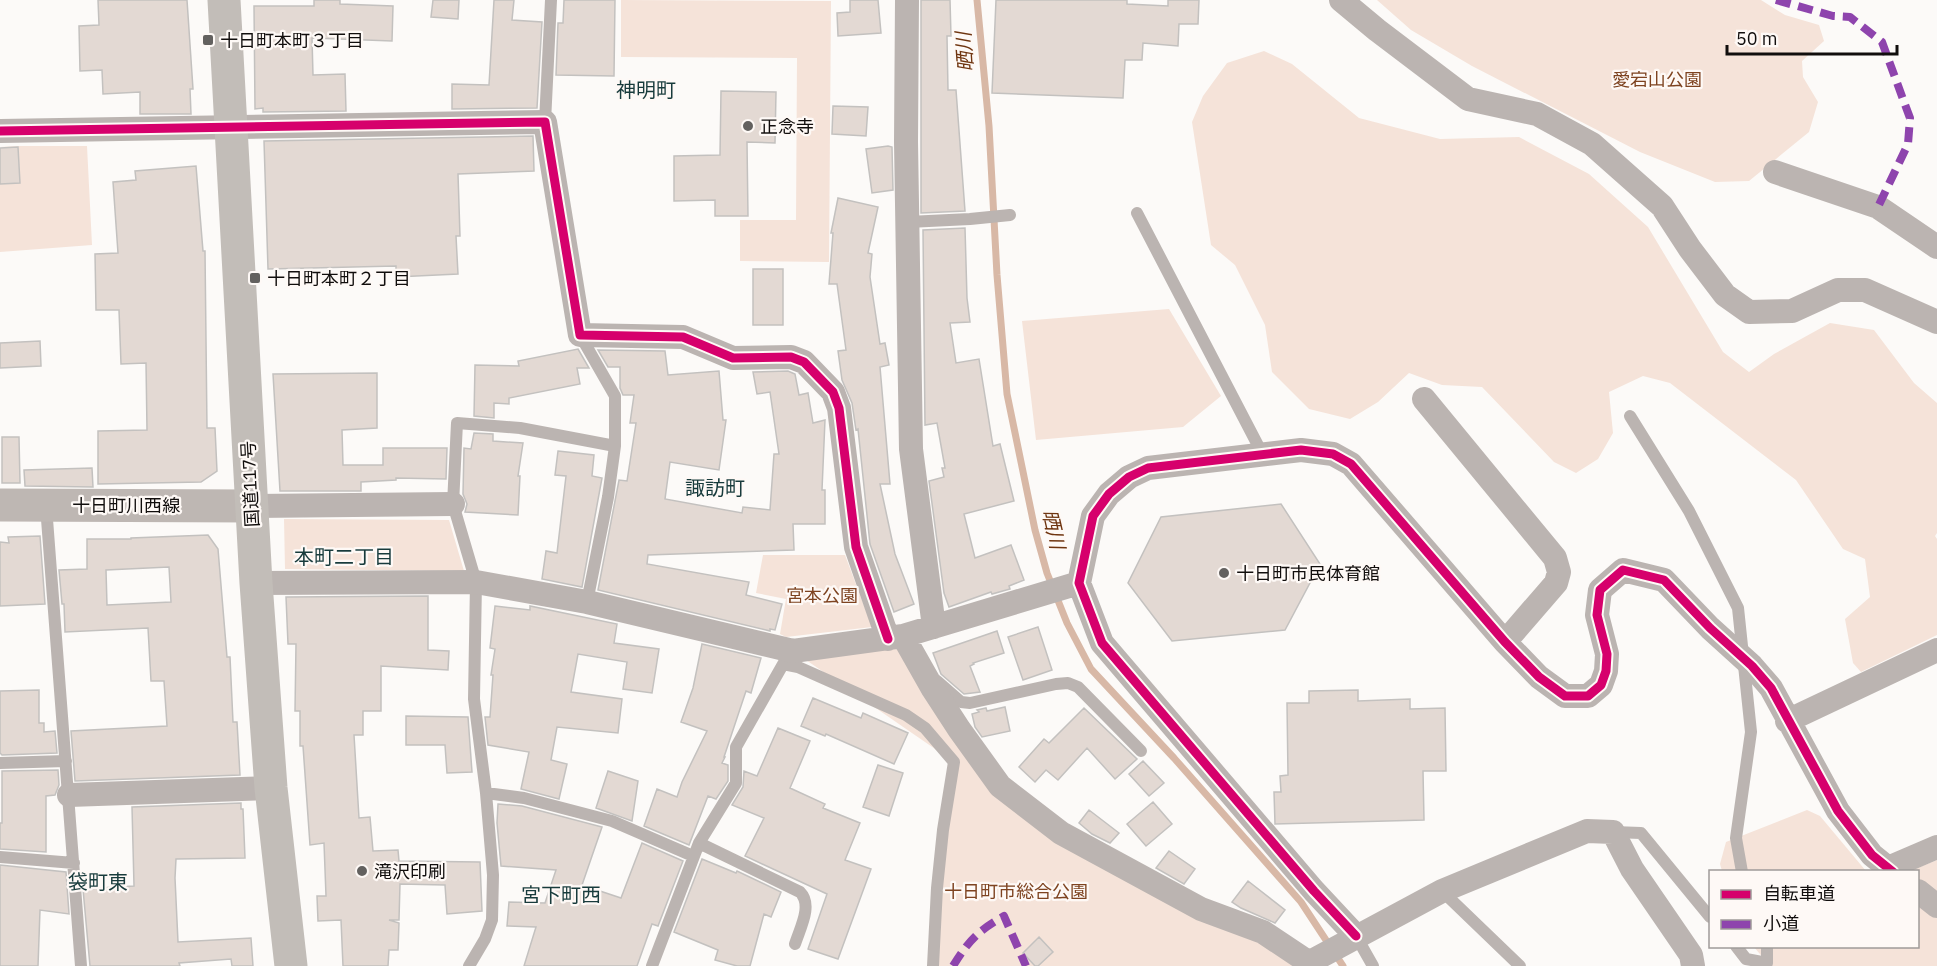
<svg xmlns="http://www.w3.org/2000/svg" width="1937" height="966" viewBox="0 0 1937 966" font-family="'IBM Plex Sans','Noto Sans JP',sans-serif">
<rect width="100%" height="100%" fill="#fcfaf8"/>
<!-- green -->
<path fill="#f5e3d9" d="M621 0 831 1 829 262 740 261V220H796L797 58 621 57Z
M1377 0H1761L1785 15 1819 25 1824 41 1802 61 1803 77 1818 102 1809 132 1749 181 1715 182 1640 152 1472 66 1411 30Z
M1264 51 1292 64 1359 118 1440 139 1519 137 1589 174 1648 227 1723 352 1749 372 1774 354 1830 323 1874 330 1914 383 1937 403V533L1935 536 1937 539V635L1861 672 1853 663 1845 619 1870 597 1865 559 1843 549 1796 480 1670 383 1643 376 1609 392 1613 433 1598 459 1576 473 1554 462 1482 387 1442 385 1409 373 1378 402 1350 419 1309 409 1272 372 1265 325 1235 265 1211 245 1192 122 1203 96 1227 63Z
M0 146H87L92 245 0 252V184L20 182 18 147Z
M1169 309 1221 396 1183 427 1036 440 1022 321Z
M284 519 449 520 464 571 285 569Z
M763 555H845L872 627 786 637 780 634 786 599 756 593Z
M888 639 933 689 1000 786 1314 966H934L954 762 793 651Z
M1807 810 1820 816 1866 871H1722L1720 864 1726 842Z
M1937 860V966H1770L1754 947 1918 946V872L1910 871Z"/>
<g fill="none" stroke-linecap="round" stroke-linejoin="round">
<!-- stream -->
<path stroke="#d8b8a6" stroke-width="7" d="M977 0 989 126 997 275 1007 394 1035 530 1047 573 1067 623 1091 669 1174 758 1301 902 1343 966"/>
</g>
<!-- building -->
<path fill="#e3d9d3" stroke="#c3c1bf" stroke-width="1.5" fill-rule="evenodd" d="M98 0H187L193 89H190L191 114H140V92L103 94 102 70 80 71 79 26 99 25Z
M314 0H340V4L393 6 392 41 312 38 313 75 345 74 346 111 263 112V108L255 109 254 6H314Z
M433 0H459L458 19 431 17Z
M494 0H514L512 20 542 22 537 108 452 109V84L489 85Z
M564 0H615L614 76 556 75 558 23H563Z
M850 0H878L881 33 838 36 837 13 850 12Z
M921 0H950L951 36H947L948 90H956L965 211 921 213Z
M996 0H1127V4L1168 6V0H1199L1198 24H1179L1178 46 1143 43 1142 60H1125L1123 98 992 93Z
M721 91 776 92 775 143 747 142 748 216H715V200L674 201V156L720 155Z
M833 106 868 107 866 136 832 134Z
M533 136 534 171 458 174 460 236H456L458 274 396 277V266L268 269 264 141Z
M888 146 892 147 893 190 872 193 866 149Z
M18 147 20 183 0 184V148Z
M196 166 203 251H205L207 428H215L217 471 201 482 98 484V431L147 430 146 363 121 364 119 310H96L95 254 118 253 113 182 136 180 135 171Z
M838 198 878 207 868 253 872 254 870 277 880 344 885 343 889 365 880 367 890 484H880L895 554 914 604 894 612 870 544 858 429 856 430 852 403 842 380 838 351 846 350 837 284H829L833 233H831Z
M965 228 967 298 970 322 950 323 956 363 979 359 993 446 1000 444 1014 501 964 514 975 558 1011 545 1024 580 1009 586 1010 589 992 594 991 592 949 607 944 593 929 481 944 477 942 468H945L937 423 925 425 923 230Z
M753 269H783V325H753Z
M40 341 41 366 0 368V343Z
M578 349 589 368H577L580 384 509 398V404L494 403V418L474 416 475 365 519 366 518 361Z
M598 350 665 351 668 375 719 371 723 420H726L719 470 670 462 665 499 742 513 743 507 770 510 774 454H779L770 392 757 394 753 372 788 371 795 374 799 395 808 393 813 423 825 420 822 490H825V524H793L794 550 648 555 647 564 749 582 746 595 782 604 775 630 770 629V631L598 590 619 480 627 481 636 423H630L634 395H623L620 388V367H608Z
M377 373V428L342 430 343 465H383V448H447L446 479 396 478V480L361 482V491H280L273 374Z
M474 433 493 434V441L523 443 518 476H520L518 515 465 512 467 504 463 494 464 448 471 449Z
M2 437H19L20 483H2Z
M558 451 594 455 592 476 602 478 582 587 542 579 546 551 557 553 566 476 555 475Z
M92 468 93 487 25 486 24 470Z
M1281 504 1320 564 1285 630 1172 641 1128 583 1161 517Z
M208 535 218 549 227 657H230L233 722H237L240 775 75 781 71 731 167 726 164 681H151L148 628 65 632 64 604H62L59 570 87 569V539H131V538ZM169 567 171 602 107 605 106 570Z
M40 536 45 604 0 606V542L9 543 8 537Z
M428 596V650L449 651 448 670 381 666V711H363V735H354L359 818 370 817 373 851 398 850 399 861 480 862 482 911 447 914 445 885 400 884 399 920H389L399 923 398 950H389L388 966H343L341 920 318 921 317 896H326L324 843 310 845 303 746H300V711H295L296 644H288L286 597Z
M495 606 530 610V606L617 624 614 643 659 649 652 693 623 689 627 662 578 654 571 692 622 699 618 733 557 727 551 760 567 764 559 799 521 789 529 752 488 745 485 717H490L493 675H491L495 649 490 648Z
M1038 627 1052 670 1023 680 1008 637Z
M997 631 1004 653 973 663 974 664 970 666 980 692 964 694 941 674 933 653Z
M702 644 761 658 751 693 746 691 724 757H725L722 763 728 765V781L716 799 708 796 689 845 644 826 657 789 677 797 682 782 707 731 681 722 693 688Z
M39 690V723H44V732L55 731 57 753 2 755 0 753V691Z
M1358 690V701L1410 699V709L1445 708 1446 771H1423L1424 820 1275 824 1274 792H1281L1280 776 1288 775 1287 703H1309V691Z
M813 698 861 718 863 713 908 733 894 764 826 734 825 736 801 726Z
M1005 707 1010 731 982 737 975 727 972 714 979 712 977 710 986 708 987 711Z
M1084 708 1137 759 1115 779 1087 748 1058 780 1046 770 1035 782 1019 767 1044 739 1049 743Z
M406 716 468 717 472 772 447 773 445 745H406Z
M778 728 810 741 790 788 825 804 823 808 860 823 845 860 871 869 838 959 808 949 827 894 745 856 764 818 732 805 743 787 744 771 757 776Z
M1143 761 1164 783 1149 796 1129 774Z
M878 765 903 773 889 816 863 807Z
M58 770 59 785 55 795 46 796V852L0 849V823H2V771Z
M608 771 638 781 632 821 596 808Z
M1153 802 1172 824 1146 846 1127 824Z
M241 803V809H243L245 858 176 859 175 878 178 942 251 938 253 966H232L231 959 179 963 180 966H90L83 889 134 886 132 807Z
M498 804 522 806 602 827 582 885 621 898 642 843 683 861 658 926 652 924 637 966H524L536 927 507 926 509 902 545 903 556 870 501 866 497 823Z
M1089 810 1119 833 1110 843 1092 834 1079 823Z
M1169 851 1195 869 1184 884 1156 868Z
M702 859 736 873 737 871 781 892 771 917 764 914 750 966H737L715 960 718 950 674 932Z
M0 865 66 872 69 914 40 910 38 966H0Z
M1248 881 1285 910 1275 923 1241 908 1232 902Z
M1039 937 1053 952 1038 966H1035L1023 953Z"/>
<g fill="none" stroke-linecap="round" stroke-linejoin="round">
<!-- lane -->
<path stroke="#bbb4b1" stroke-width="12" d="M545 122 551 0
M1137 213 1263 455
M908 222 970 219 1010 215
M580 335 615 396V446L608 497 587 602
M1630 416 1689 511 1738 608 1751 732 1736 838 1742 872
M46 506 81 966
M783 664 798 667 906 715 925 728 954 762 943 830 937 888 933 966
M937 681 961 702 970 703 1056 684 1068 683 1078 687 1141 751
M0 763 66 761
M486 793 524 798 612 821 693 856
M1613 832 1641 833 1710 917
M699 843 800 892C813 905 800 928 795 944
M0 857 74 863
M1442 891 1520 966
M1356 936 1373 966
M1736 946 1746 959 1767 963V946
M469 966 485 939 492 920 493 875 486 793 474 699 476 582 453 504 457 423 520 428 615 446
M652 966 699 843 736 783V747L786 659"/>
<!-- street -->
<path stroke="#bbb4b1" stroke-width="24" d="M907 0 906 142 911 449 934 627
M1341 0 1377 30 1468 99 1537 114 1592 144 1662 206 1690 249 1725 295 1749 312 1792 311 1838 290H1865L1937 322
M0 131 545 122 580 335 683 337 733 358 791 357 804 362 833 392 839 408 856 547 888 639
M1775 172 1878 207 1937 247
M1424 399 1555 558 1559 572 1556 583 1505 642
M252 506 453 504
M256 583 476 582 587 602 793 651 903 636 1079 583
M903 636 933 689 959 729 1000 786 1061 833 1201 909 1263 932 1314 966
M1787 721 1937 650
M69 795 271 788
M1888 868 1937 847
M1918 891 1937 906
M1356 936 1314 891 1102 643 1079 583 1093 516 1109 494 1129 477 1148 468 1301 450 1333 454 1351 464 1505 642 1539 677 1565 696H1588L1601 685 1606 671 1607 654 1597 615 1600 590 1623 570 1664 580 1710 628 1752 666 1771 688 1838 811 1872 855 1893 872
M1310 962 1442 891 1587 831 1613 832 1632 869 1691 955 1693 966"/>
<!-- primary -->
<path stroke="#beb7b3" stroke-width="33" d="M0 505 252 506"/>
<!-- highway -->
<path stroke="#c2bdb8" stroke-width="33" d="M224 0 256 583 271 788 291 966"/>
<!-- quiet -->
<path stroke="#8e44ad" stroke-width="8" stroke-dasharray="15 8" stroke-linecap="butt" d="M1776 0 1833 16 1850 17 1882 42 1910 118 1908 144 1878 207
M953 966C970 939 977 932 1004 916L1026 966"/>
<defs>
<path id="cycleway" d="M0 131 545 122 580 335 683 337 733 358 791 357 804 362 833 392 839 408 856 547 888 639
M1356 936 1314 891 1102 643 1079 583 1093 516 1109 494 1129 477 1148 468 1301 450 1333 454 1351 464 1505 642 1539 677 1565 696H1588L1601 685 1606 671 1607 654 1597 615 1600 590 1623 570 1664 580 1710 628 1752 666 1771 688 1838 811 1872 855 1893 872"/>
</defs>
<!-- cycleway casing -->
<use href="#cycleway" stroke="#fef9f6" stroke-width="13"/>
<!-- cycleway -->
<use href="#cycleway" stroke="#d6006c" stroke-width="9"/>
</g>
<!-- markers -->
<g fill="#63615f" stroke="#fef9f6" stroke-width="2">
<rect x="202" y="34" width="12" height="12" rx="3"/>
<circle cx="748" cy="126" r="6"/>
<rect x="249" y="272" width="12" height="12" rx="3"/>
<circle cx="1224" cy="573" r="6"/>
<circle cx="362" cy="871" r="6"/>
</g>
<g text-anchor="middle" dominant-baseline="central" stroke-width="4.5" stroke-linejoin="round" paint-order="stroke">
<!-- poi labels -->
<g font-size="18" fill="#110e0d" stroke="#fef9f6" text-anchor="start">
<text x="220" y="40">十日町本町３丁目</text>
<text x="760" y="126">正念寺</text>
<text x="267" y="278">十日町本町２丁目</text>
<text x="1236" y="573">十日町市民体育館</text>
<text x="374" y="871">滝沢印刷</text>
</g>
<!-- park labels -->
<g font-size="18" fill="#7e4320" stroke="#fef9f6">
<text x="1657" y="79">愛宕山公園</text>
<text x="822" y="595">宮本公園</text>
<text x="1016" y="891">十日町市総合公園</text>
</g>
<!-- street labels -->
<g font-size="18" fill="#110e0d" stroke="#fef9f6">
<text transform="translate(250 484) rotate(-93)">国道117号</text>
<text x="126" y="505">十日町川西線</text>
</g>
<!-- water labels -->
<g font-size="20" font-style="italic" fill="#6f3510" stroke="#fef9f6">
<text transform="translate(964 52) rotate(-94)">晒川</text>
<text transform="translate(1054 529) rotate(77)">晒川</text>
</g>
<!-- neighbourhood labels -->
<g font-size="20" fill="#183b3c" stroke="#fef9f6">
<text x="646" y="89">神明町</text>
<text x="715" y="487">諏訪町</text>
<text x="344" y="556">本町二丁目</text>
<text x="98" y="881">袋町東</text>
<text x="561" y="894">宮下町西</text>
</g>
</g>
<!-- legend -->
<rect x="1709" y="870" width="210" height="78" fill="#fef9f6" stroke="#9f9b99" stroke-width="1.5"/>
<rect x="1721" y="890" width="30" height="9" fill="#d6006c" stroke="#9f9b99" stroke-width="1.5"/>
<text x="1763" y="900" font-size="18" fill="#110e0d">自転車道</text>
<rect x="1721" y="920" width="30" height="9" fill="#8e44ad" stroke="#9f9b99" stroke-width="1.5"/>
<text x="1763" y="930" font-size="18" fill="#110e0d">小道</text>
<!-- scale -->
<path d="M1727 45v9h170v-9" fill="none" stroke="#110e0d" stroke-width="3"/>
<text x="1736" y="45" font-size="18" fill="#110e0d" stroke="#fef9f6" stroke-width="4.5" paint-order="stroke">50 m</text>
</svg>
